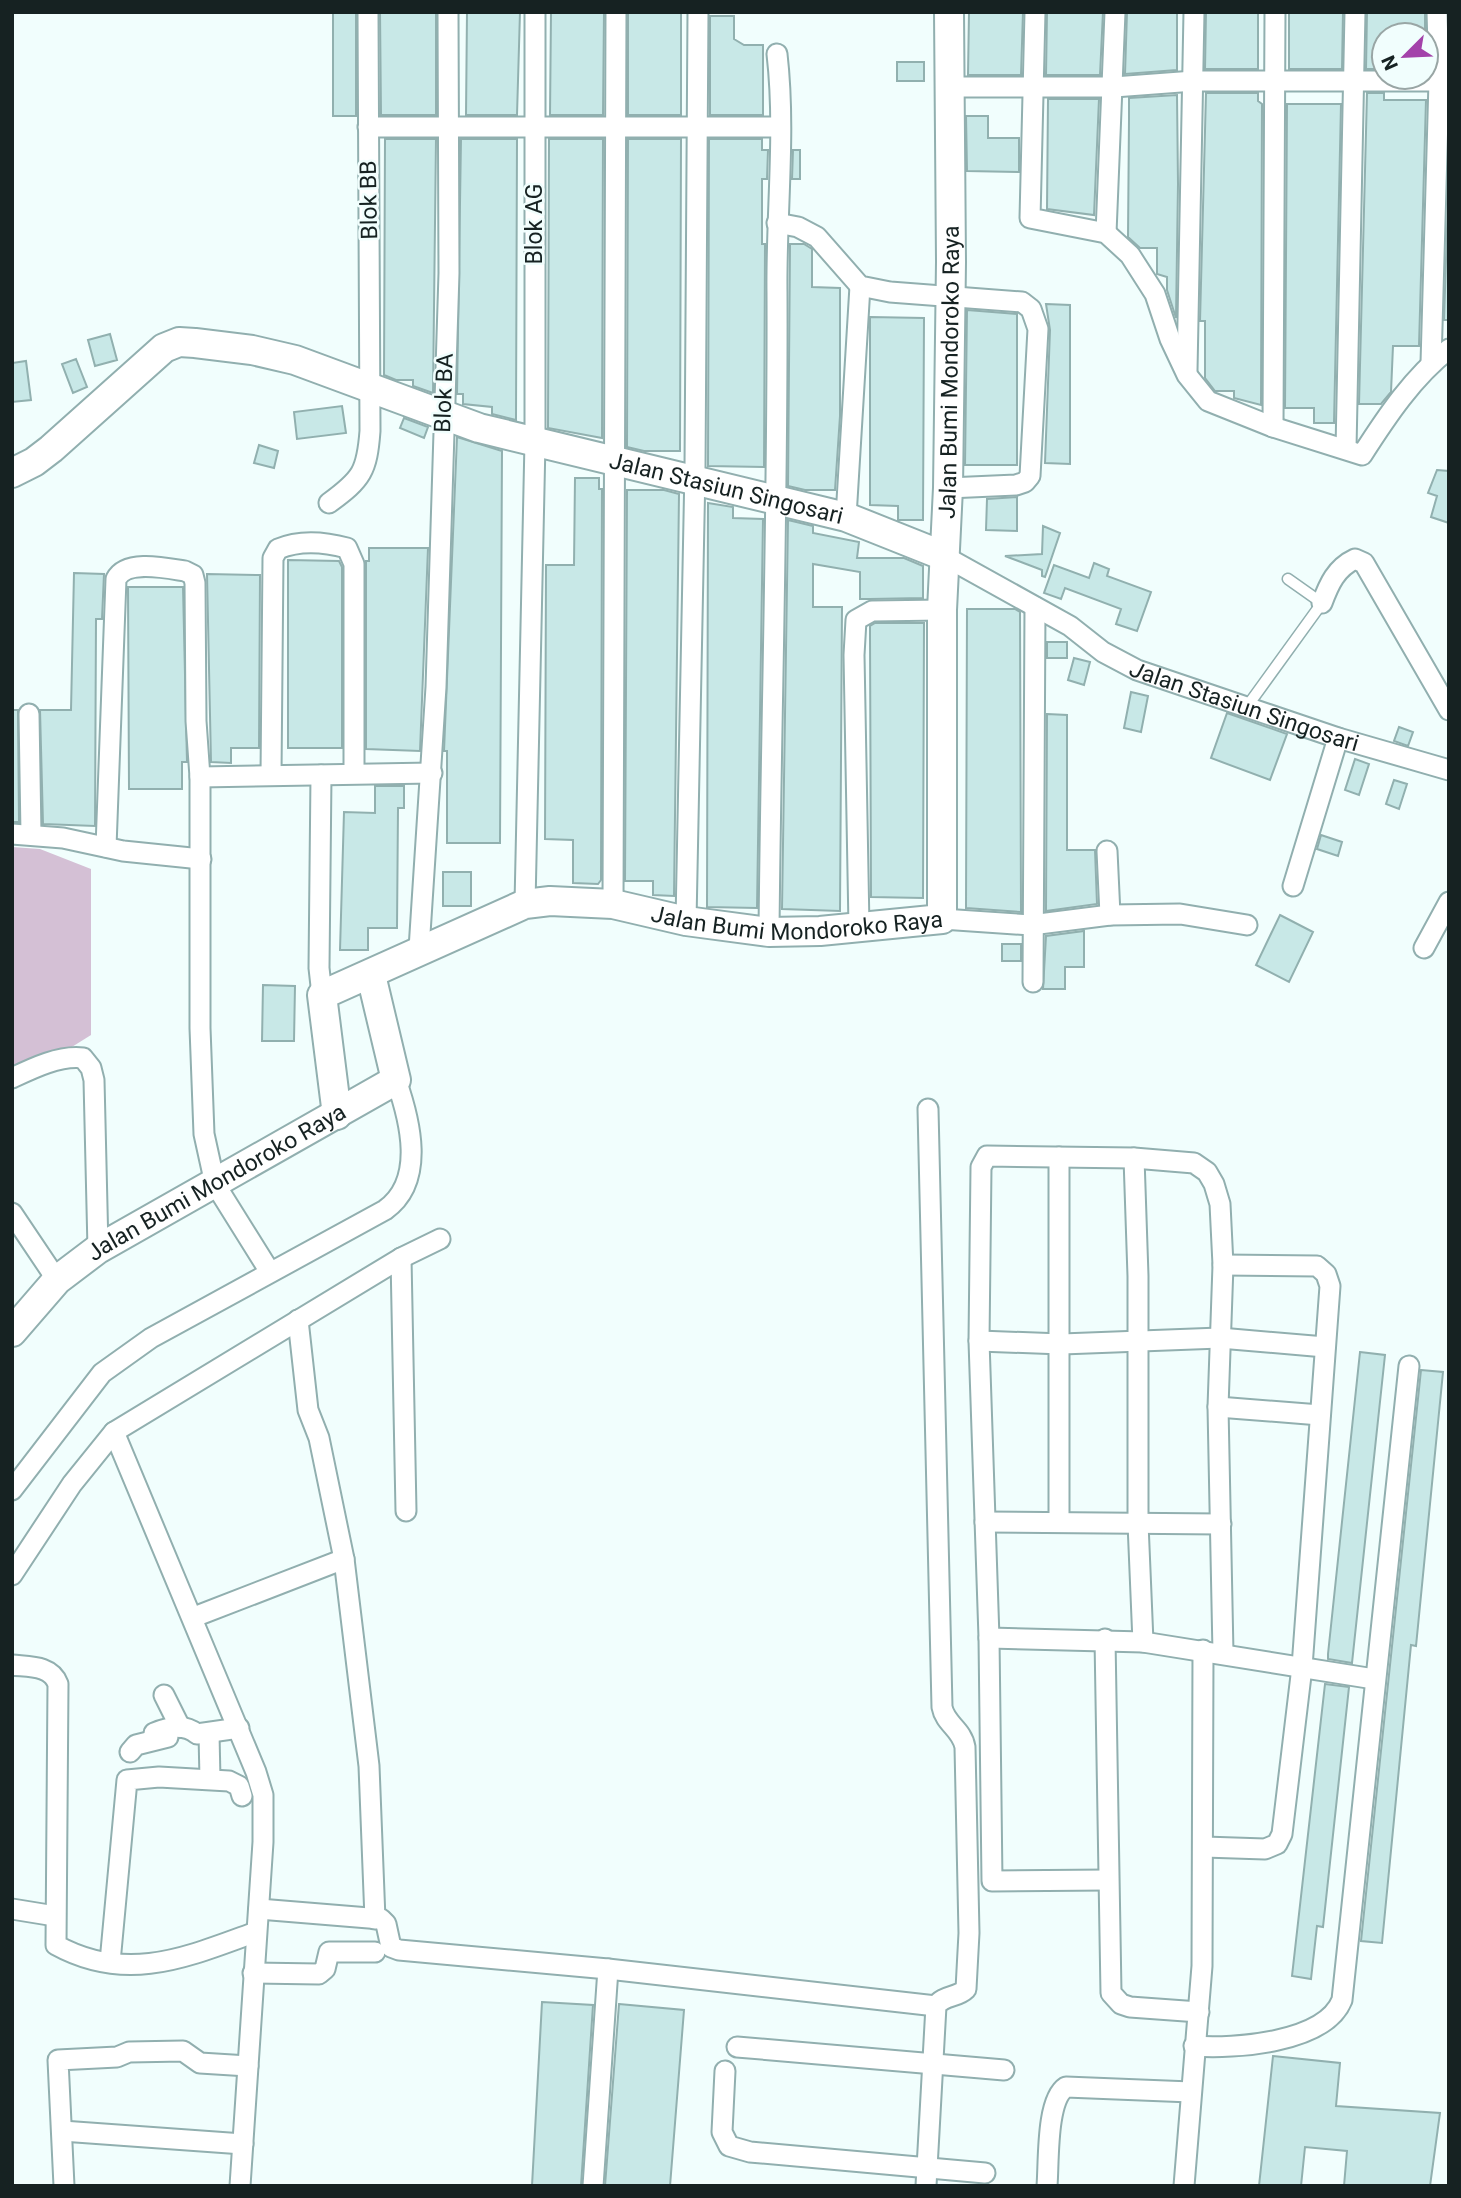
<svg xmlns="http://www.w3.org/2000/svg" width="1461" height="2198" viewBox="0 0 1461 2198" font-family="Roboto,sans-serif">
<rect width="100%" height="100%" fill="#f1fefd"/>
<!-- green -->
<path fill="#d4c0d5" d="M12 847 40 849 91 869V1035L51 1060 12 1071Z"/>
<!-- building -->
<path fill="#c8e8e7" stroke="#91b0af" stroke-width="2" d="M333 12H356V116H333Z
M380 12H436V115H381Z
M467 12H520L517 115H466Z
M551 12H604L603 115H550Z
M628 12H681V115H628Z
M969 12H1023L1021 75H968Z
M1047 12H1103L1100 75H1046Z
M1127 12H1177V70L1125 74Z
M1206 12H1258V69H1205Z
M1289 12H1343L1342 69H1289Z
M1367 12H1425V35H1384V69H1366Z
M710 16H734V39L744 45H763V115H710Z
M897 62H924V81H897Z
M1206 93H1258V101L1262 104 1261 405 1234 398V391H1215L1205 378V321H1200Z
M1367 93H1384V100H1426L1419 346H1393L1391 392 1381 404H1359Z
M1177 95 1178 184 1176 318 1167 290V277L1157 274V248H1140L1128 237 1129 119V98Z
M1099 99 1094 215 1047 209 1048 99Z
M1287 104H1341L1334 423H1314V408H1285Z
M966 116H988V138H1019V172L967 171Z
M385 139H436L433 393 413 386V380H396L384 375Z
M461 139H517L516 420 492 414V407L463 404V394H457Z
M549 139H603L602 438 548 428Z
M628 139H681L680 451H644L627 447Z
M709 139H762V150H768L767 179H762V244H765L764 467 708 466Z
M793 150H800V179H792Z
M1449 169V320H1444Z
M790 244H804L812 249V287L840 288V416L835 490H805L788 486Z
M1046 304 1070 305V464L1045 463 1050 330Z
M967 310 1017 314V465H965Z
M870 317 924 318 923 520H898V506L870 505Z
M110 334 117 360 95 366 88 340Z
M76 359 87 387 73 393 62 364Z
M26 361 31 400 12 402V363Z
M342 406 346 433 297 439 294 412Z
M404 418 428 427 424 438 400 428Z
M457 437 502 451 500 843H447V751H444Z
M259 445 278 451 274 468 254 463Z
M1437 470 1449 471V523L1431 517 1437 496 1428 493Z
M575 478H599V489H602L601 880 598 884 573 883V840L545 839 546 565H574Z
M627 490H664L679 494 674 896 653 895V881H625Z
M1017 497V531L986 530 987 499Z
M708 503 733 507V518L763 519 757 908 707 907Z
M788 520 813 526V533L859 542 857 558H904L923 566V598L870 599H860V572L813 564V607H842L840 911 782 909Z
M1043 526 1060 533 1045 577 1042 576V570L1005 556 1042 554Z
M369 548H428L420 751 366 749V561H369Z
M288 560 339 561 342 567V748H288Z
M1094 563 1109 569 1107 576 1151 592 1137 631 1116 624 1121 609 1065 588 1061 599 1044 593 1054 565 1089 578Z
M74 573 104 574 102 619H96L95 826 43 824 40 710H71Z
M207 574 260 575 259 748H231V763L211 762Z
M128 587H183L187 762H182V789H129Z
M967 609H1015L1020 612 1021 912 966 908Z
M875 623H924L923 898 871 897 870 637V626Z
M1047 642H1067V658H1047Z
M1074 658 1090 662 1084 685 1068 680Z
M1131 692 1148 696 1141 732 1124 728Z
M12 710H18L19 822H12Z
M1227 713 1287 734 1270 780 1211 758Z
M1047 714 1067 715V850H1095L1097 904 1046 911Z
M1399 727 1413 732 1408 746 1394 741Z
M1355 759 1369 764 1359 795 1345 790Z
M1394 780 1407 784 1399 809 1386 804Z
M375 786H404V808H398L397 928H368V950H340L344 812 375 813Z
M1321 835 1342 842 1338 856 1317 849Z
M443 872H471V906H443Z
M1280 915 1313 932 1289 982 1256 965Z
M1084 931V967H1065V989H1043L1046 936Z
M1002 944H1021V961H1002Z
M263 985 295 986 294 1041H262Z
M1360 1352 1385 1355 1352 1663 1328 1659V1654Z
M1421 1370 1443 1372 1416 1646 1411 1645 1382 1943 1361 1941Z
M1325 1684 1349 1687 1323 1927 1317 1926 1311 1979 1292 1976Z
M542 2002 593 2005 581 2186H532Z
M619 2004 684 2010 670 2186H605Z
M1273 2056 1340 2063 1336 2106 1440 2113 1430 2186H1344L1347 2151 1305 2147 1301 2186H1259Z"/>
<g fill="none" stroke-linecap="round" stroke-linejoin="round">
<defs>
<path id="lane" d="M1246 708 1322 603 1288 579"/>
<g id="street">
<path d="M1035 12 1030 218 1106 233 1130 255 1155 294 1170 339 1187 375 1208 401 1273 427 1362 455C1387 416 1413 377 1449 349"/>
<path d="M950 87H1114L1194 81H1449"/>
<path d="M368 127H780"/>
<path d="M777 223 798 227 817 237 860 286 890 292 1022 302 1031 309 1038 329 1030 476 1025 482 1016 485 948 488"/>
<path d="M1106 233 1115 12"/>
<path d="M1431 363 1439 81 1437 12"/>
<path d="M1187 371 1194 12"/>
<path d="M1273 427 1275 12"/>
<path d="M1346 449 1355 12"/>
<path d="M329 503C362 479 367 471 370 431L368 12"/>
<path d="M846 517 860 286"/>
<path id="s1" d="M944 556 1070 626 1103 652 1137 670 1338 738 1449 770"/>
<path d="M1322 603C1329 584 1336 568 1355 559L1364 563 1449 710"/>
<path d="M29 714 31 834"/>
<path d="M271 775 273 558 278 549C299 540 325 542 347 548L354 564V773"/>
<path d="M321 775 319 968 322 995"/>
<path d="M200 777 432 773"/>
<path d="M12 834 63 838 123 851 201 859"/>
<path d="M106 847 116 579C126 559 166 568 185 571L193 575 195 583 196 721 200 777V1028L204 1134 215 1184 270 1272"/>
<path d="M1107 851 1110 915"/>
<path d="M1293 886 1338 738"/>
<path d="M525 904 535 442V12"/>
<path d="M613 904 616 12"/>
<path d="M942 919 1031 925 1110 915 1180 914 1247 925"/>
<path d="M686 921 695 469 698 12"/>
<path d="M859 927 854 655 856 620 872 611 942 610"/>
<path d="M769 932C771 718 778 505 777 292 776 213 786 132 777 54"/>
<path d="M1424 948 1449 902"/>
<path d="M419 949 436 687 449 273 448 12"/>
<path d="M1033 982 1035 607"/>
<path d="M12 1078C33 1068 60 1055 83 1058L91 1068 94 1080 98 1249"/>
<path d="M1059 1157V1522"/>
<path d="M1134 1158 1138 1276V1523L1143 1642"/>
<path d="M12 1213 57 1280"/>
<path d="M401 1258 406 1511"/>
<path d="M298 1320 308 1410 319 1438 344 1559 369 1766 375 1919"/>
<path d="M979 1341 1062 1344 1220 1338 1325 1347"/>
<path d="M1218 1407 1320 1415"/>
<path d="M114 1432 256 1772 263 1795V1842L240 2186"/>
<path d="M12 1490 102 1373 151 1338 385 1210C426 1181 410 1120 396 1080"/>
<path d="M985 1522 1221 1524"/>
<path d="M12 1575 72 1484 114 1432 401 1258 440 1239"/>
<path d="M194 1617 344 1559"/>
<path d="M989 1638 1143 1642 1374 1679"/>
<path d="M1105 1639 1111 1993 1121 2004 1130 2007 1199 2012"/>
<path d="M12 1665C29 1667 51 1665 58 1684L56 1945C127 1984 187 1957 256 1932"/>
<path d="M164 1695 180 1727"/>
<path d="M154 1733C168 1727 184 1723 197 1734L239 1728"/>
<path d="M209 1734 210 1779"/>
<path d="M130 1752 136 1745 168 1737"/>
<path d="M1204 1847 1265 1849 1277 1844 1282 1834 1302 1667 1330 1286 1326 1274 1317 1266 1223 1265"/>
<path d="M1108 1880 992 1881 989 1638 979 1341 981 1167 987 1156 1134 1158 1194 1163 1207 1172 1214 1184 1220 1204 1223 1265 1218 1407 1223 1653"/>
<path d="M12 1909 55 1916"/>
<path d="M259 1909 381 1919 386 1924 391 1947 399 1950 608 1969 936 2006"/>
<path d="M110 1962 127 1780 159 1777 229 1781 239 1786 242 1796"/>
<path d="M253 1973 319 1974 325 1969 329 1952H375"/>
<path d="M1194 2046C1234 2049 1325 2043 1342 2000L1409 1366"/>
<path d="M737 2047 1004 2070"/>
<path d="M725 2071 722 2132 729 2146 750 2152 985 2173"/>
<path d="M62 2131 243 2144"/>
<path d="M64 2186 58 2060 117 2057 129 2052 183 2051 200 2063 248 2066"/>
<path d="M593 2186 608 1969"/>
<path d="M926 2186 936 2006C943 1995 957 1998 966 1989L969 1933 965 1747C962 1729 945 1724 942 1707L928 1109"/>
<path d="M1047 2186C1049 2162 1046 2100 1066 2087L1191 2092"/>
<path d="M1184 2186 1202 1966 1203 1650"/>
</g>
<g id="secondary">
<path id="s2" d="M12 473 34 462 51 449 164 348 179 342 195 343 252 350 295 360 479 428 846 517 944 556"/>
<path id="s3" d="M337 1115 322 995 525 904 550 901 613 904 686 921 769 932 820 931 942 919V610L948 488 951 262 949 12"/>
<path id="s4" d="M12 1332 57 1280 98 1249 396 1080 371 975"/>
</g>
</defs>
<!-- lane casing -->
<use href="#lane" stroke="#91afaf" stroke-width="13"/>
<!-- street casing -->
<use href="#street" stroke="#91afaf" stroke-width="23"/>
<!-- secondary casing -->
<use href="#secondary" stroke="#91afaf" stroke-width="32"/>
<!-- lane -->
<use href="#lane" stroke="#fff" stroke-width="10"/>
<!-- street -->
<use href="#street" stroke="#fff" stroke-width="19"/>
<!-- secondary -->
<use href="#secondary" stroke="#fff" stroke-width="28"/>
</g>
<g text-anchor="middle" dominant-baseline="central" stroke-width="5" stroke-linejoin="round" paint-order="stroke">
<!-- street labels -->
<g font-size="23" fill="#162222" stroke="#f1fefd">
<text transform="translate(369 200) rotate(-91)">Blok BB</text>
<text transform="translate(534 224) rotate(-90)">Blok AG</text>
<text stroke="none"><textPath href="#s3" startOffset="1311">Jalan Bumi Mondoroko Raya</textPath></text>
<text transform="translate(444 393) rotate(-88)">Blok BA</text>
<text stroke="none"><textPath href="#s2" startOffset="782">Jalan Stasiun Singosari</textPath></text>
<text stroke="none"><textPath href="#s1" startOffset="338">Jalan Stasiun Singosari</textPath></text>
<text stroke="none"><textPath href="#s3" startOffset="618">Jalan Bumi Mondoroko Raya</textPath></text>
<text stroke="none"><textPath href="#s4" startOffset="256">Jalan Bumi Mondoroko Raya</textPath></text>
</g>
</g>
<!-- border -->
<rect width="1461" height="2198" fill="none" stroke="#162222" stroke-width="28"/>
<!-- north arrow -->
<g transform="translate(1405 56) rotate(246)"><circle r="33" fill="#f1fefd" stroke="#99a6a5" stroke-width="2"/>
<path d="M0-5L12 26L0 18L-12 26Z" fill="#a342aa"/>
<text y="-10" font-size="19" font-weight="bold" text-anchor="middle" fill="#162222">N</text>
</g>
</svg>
